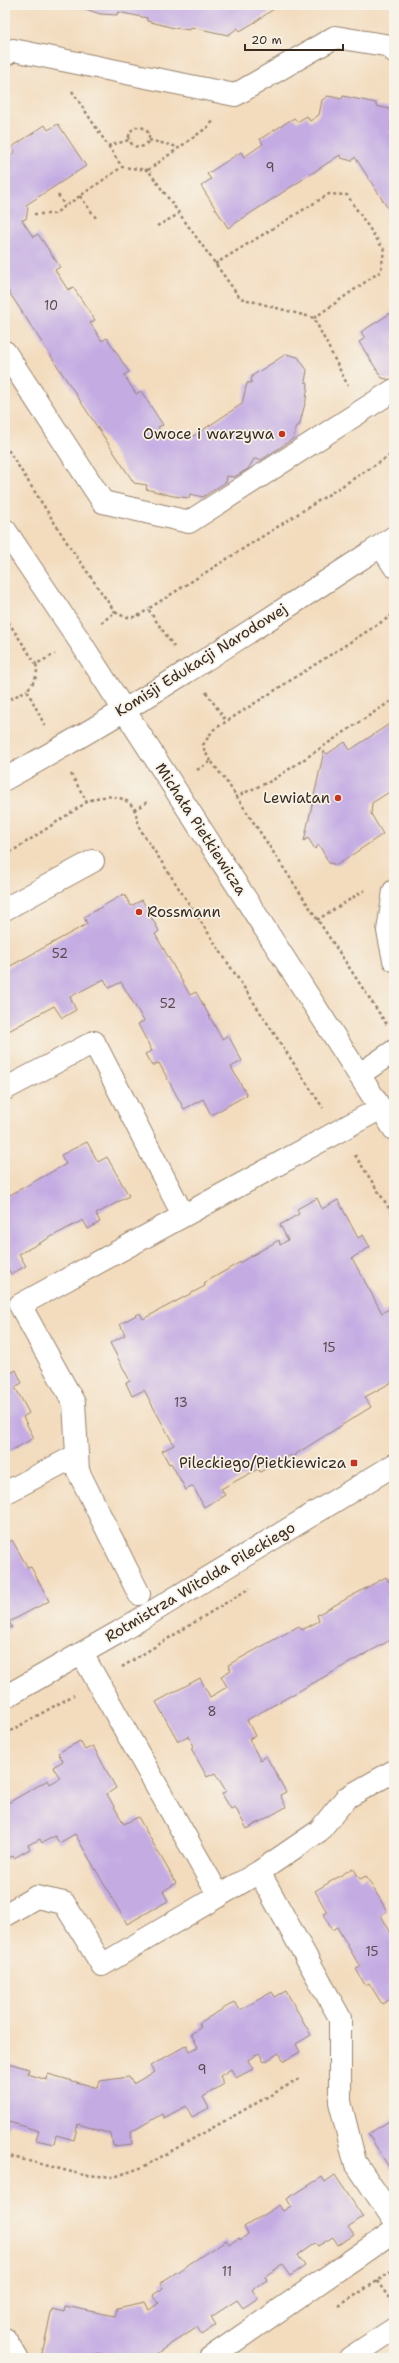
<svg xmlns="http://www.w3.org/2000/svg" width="399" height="2363" viewBox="0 0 399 2363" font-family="'Shantell Sans',sans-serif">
<rect width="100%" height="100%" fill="#f7f3e8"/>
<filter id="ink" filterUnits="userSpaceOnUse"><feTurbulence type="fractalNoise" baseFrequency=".025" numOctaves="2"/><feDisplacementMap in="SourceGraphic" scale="8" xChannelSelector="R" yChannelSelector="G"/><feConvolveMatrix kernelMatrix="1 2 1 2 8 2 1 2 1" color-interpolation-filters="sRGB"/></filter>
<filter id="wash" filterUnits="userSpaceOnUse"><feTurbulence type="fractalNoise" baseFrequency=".012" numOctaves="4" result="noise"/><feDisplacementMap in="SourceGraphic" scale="16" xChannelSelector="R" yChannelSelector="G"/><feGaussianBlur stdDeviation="0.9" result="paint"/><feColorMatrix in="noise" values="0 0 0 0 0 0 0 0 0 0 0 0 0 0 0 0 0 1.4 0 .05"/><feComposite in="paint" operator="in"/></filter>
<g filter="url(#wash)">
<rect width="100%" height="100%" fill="#f3dcbe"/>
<g id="blocks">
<!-- building -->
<path fill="#c4ace3" d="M74 5H277L278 6 255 22 240 31 238 28 228 35 191 27 190 30 174 28 147 21V18L118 12 117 15 100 14Z
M328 96 342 99 343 96 376 103V106L389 109 393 115 390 130 394 136V218L355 157 352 161 341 158 340 155 228 228 201 186 211 179 207 174 241 152 244 157 263 144 260 139 294 118 297 122 307 116 310 121 319 115 322 100Z
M58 124 86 166 26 205 28 208 26 219 22 220 33 237 38 234 60 267 55 270 68 290 73 287 95 320 90 323 102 341 107 338 129 372 124 375 136 394 141 391 163 425 158 427 163 435 167 432 192 437 242 404 247 383H251L252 376 286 354 298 357 307 370 305 382 308 383 306 400 299 426H296L293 439 261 460 254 459 248 469 234 477 227 476 226 482 203 497 190 494 189 498 173 496 146 489 147 485 134 483 5 286V166L7 165 5 159 15 152 12 147 45 125 48 130Z
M394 311V378L391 380 382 378 359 342 365 338 361 332Z
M394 721V789L372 803 371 814 383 834 337 865 329 863 319 845 315 849 308 838 304 841 324 751 327 754 345 742 350 750Z
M124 894 131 906 142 900 159 931 155 934 190 995 196 992 222 1039 228 1035 242 1061 231 1067 247 1095 211 1115 203 1099 184 1109 159 1063 152 1066 145 1054 152 1051 138 1024 144 1021 121 982 109 988 104 979 70 997 76 1010 62 1018 54 1006 5 1033V969L87 924 84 917Z
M87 1142 98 1162 107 1157 129 1196 96 1214 100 1222 88 1229 83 1220 19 1254 26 1266 11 1274 5 1264V1191L8 1196 66 1164 61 1155Z
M317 1198 322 1209 338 1200 358 1238 363 1235 370 1247 352 1258 382 1313 394 1306V1381L365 1397 371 1407 291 1457 290 1455 260 1472 258 1469 221 1489 225 1495 204 1507 193 1486 186 1490 171 1463 169 1464 162 1451 174 1445 144 1390 132 1396 126 1383 130 1381 110 1343 125 1335 120 1324 140 1313 143 1319 205 1286 204 1283 279 1240 280 1245 288 1240 280 1225 299 1214 297 1209Z
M16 1370 22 1383 15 1387 29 1413 23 1417 34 1438 5 1454V1371L7 1375Z
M12 1540 28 1568 31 1567 49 1601 9 1622 12 1627 5 1631V1541L6 1543Z
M386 1577 389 1582 394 1579V1638L247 1720 255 1736 249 1739 260 1760 266 1756 286 1792 280 1795 286 1807 247 1829 235 1807 231 1809 222 1794 226 1791 215 1773 207 1777 191 1748 194 1746 188 1736 178 1741 156 1702 200 1678 210 1697 227 1687 221 1676 231 1670 228 1665 299 1626 302 1630 319 1621 317 1615Z
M80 1741 85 1750 93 1746 116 1788 107 1794 124 1824 138 1817 176 1883 163 1891 168 1901 127 1924 75 1834 59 1843 55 1836 42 1843 40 1839 28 1845 30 1849 14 1858 13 1856 5 1860V1798L8 1803 48 1780 50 1784 60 1778 53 1767 63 1761 58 1753Z
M353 1868 360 1879 366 1876 387 1911 381 1915 392 1935 394 1934V1997L382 2004 369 1983 365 1985 356 1969 360 1967 337 1927 332 1930 323 1914 327 1912 315 1891Z
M286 1991 311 2035 296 2044 300 2052 284 2061 279 2053 264 2062 259 2053 248 2060 253 2069 236 2078 231 2069 220 2076 224 2084 203 2097 209 2108 192 2117 186 2106 164 2118 162 2114 131 2132 132 2144 113 2146 111 2134 78 2124 74 2140 56 2135 54 2144 36 2140 39 2131 9 2122 5 2133V2062L29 2069 28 2074 47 2080 48 2074 98 2088 100 2081 129 2077 133 2084 154 2072 150 2066 187 2045 190 2051 198 2047 191 2034 201 2027 199 2023 235 2002 240 2010 272 1992 275 1997Z
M394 2118V2175L368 2134Z
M335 2175 363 2217 348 2227 354 2235 338 2245 333 2237 318 2246 315 2243 298 2255 305 2266 290 2276 282 2265 265 2276 267 2280 252 2290 258 2298 243 2308 237 2300 211 2317 216 2325 201 2335 196 2327 150 2358H121L97 2353 96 2358H41L52 2309 64 2312 65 2306 115 2316 117 2308 145 2302 149 2310 159 2303 153 2295 163 2288 160 2283 226 2240 229 2244 239 2238 240 2240 248 2234 244 2227 279 2205 283 2211 291 2206 287 2199 322 2177 325 2182Z"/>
</g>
</g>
<g filter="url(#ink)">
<use href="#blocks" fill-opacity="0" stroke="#97836e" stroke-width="1"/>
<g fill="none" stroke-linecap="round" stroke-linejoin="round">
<defs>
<path id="minor" d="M5 55 13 50 235 95 335 37 391 46 394 51
M5 352 103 502 189 522 394 390
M5 530 79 640 394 1129
M381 546 394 566
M5 779C139 706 266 621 394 537
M394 891 388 931 394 960
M5 909 93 861
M360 1074 394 1051
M5 1089 94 1042 183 1215
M5 1493 77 1455
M139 1594 78 1471 74 1403 20 1305 381 1108
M82 1654 219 1896
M5 1697 119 1632 394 1465
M259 1872 340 2018V2102L355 2162 394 2220
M5 1915 36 1897 64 1903 102 1965 259 1872 319 1831 346 1798 394 1771
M5 2339 17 2358
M210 2358 394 2231
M350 2358 394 2329"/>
</defs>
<!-- minor casing -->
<use href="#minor" stroke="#97836e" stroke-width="24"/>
<!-- path -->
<path stroke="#97836e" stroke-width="2.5" stroke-dasharray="3 3" stroke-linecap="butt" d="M72 91 122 167 148 170 240 298 314 318 348 386
M129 137a10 10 0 1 1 20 0a10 10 0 1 1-20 0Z
M149 140 178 147
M108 146 129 140
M148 170 209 126 214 120
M58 195 65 206
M80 196 96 218
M34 214H54L122 167
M157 226 179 214
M215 264 329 194 347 195 384 250 381 271 314 318
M5 445 68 544 115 612
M5 617 36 664
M101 623 115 612C128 620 136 619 148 609
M174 647 148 609 394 453
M206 692 226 721
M5 702 27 690
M45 726 27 690C34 682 39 676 36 664L55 654
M211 761 205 752 203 745 213 730 394 614
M197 770 211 761 229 785 387 1025
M71 774 87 802C101 794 127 793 135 811 137 816 138 823 140 829L323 1108
M235 797 273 780 394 699
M134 810 149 801
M5 856 87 802
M317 920 365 890
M355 1155 394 1216
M122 1667 250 1588
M5 1734 74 1695
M5 2155 84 2175 114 2177 143 2167 301 2078
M377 2281 392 2302
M339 2306 394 2270"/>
<!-- minor -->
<use href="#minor" stroke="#fff" stroke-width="22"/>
</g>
</g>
<!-- markers -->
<g fill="#c8321e" stroke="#f7f3e8" stroke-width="1.5">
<circle cx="282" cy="434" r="4"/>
<circle cx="338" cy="798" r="4"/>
<circle cx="139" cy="912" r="4"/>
<rect x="350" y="1459" width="8" height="8" rx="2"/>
</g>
<g text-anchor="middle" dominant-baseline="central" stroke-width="3.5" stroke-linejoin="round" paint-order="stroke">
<!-- number labels -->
<g font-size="13" fill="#5d4a4f">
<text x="270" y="167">9</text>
<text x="51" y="305">10</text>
<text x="60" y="953">52</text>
<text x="168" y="1003">52</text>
<text x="329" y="1347">15</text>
<text x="181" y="1402">13</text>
<text x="212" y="1711">8</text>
<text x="372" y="1951">15</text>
<text x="202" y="2069">9</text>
<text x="227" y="2271">11</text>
</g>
<!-- poi labels -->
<g font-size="15" fill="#3b2a1e" stroke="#f7f3e8" text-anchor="end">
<text x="274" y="434">Owoce i warzywa</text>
<text x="330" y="798">Lewiatan</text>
<text x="147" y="912" text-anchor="start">Rossmann</text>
<text x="346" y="1463">Pileckiego/Pietkiewicza</text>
</g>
<!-- street labels -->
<g font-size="15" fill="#3b2a1e" stroke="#f7f3e8">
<text transform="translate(201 660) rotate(-32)">Komisji Edukacji Narodowej</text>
<text transform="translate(201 829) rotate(57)">Michała Pietkiewicza</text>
<text transform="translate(200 1582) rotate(-31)">Rotmistrza Witolda Pileckiego</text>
</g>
</g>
<!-- margin -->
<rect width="399" height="2363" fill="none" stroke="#f7f3e8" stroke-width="20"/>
<!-- scale -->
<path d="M245 44v6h98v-6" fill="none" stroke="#3b2a1e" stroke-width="2"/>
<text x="251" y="44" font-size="12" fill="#3b2a1e" stroke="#f7f3e8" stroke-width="3" paint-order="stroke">20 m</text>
</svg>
